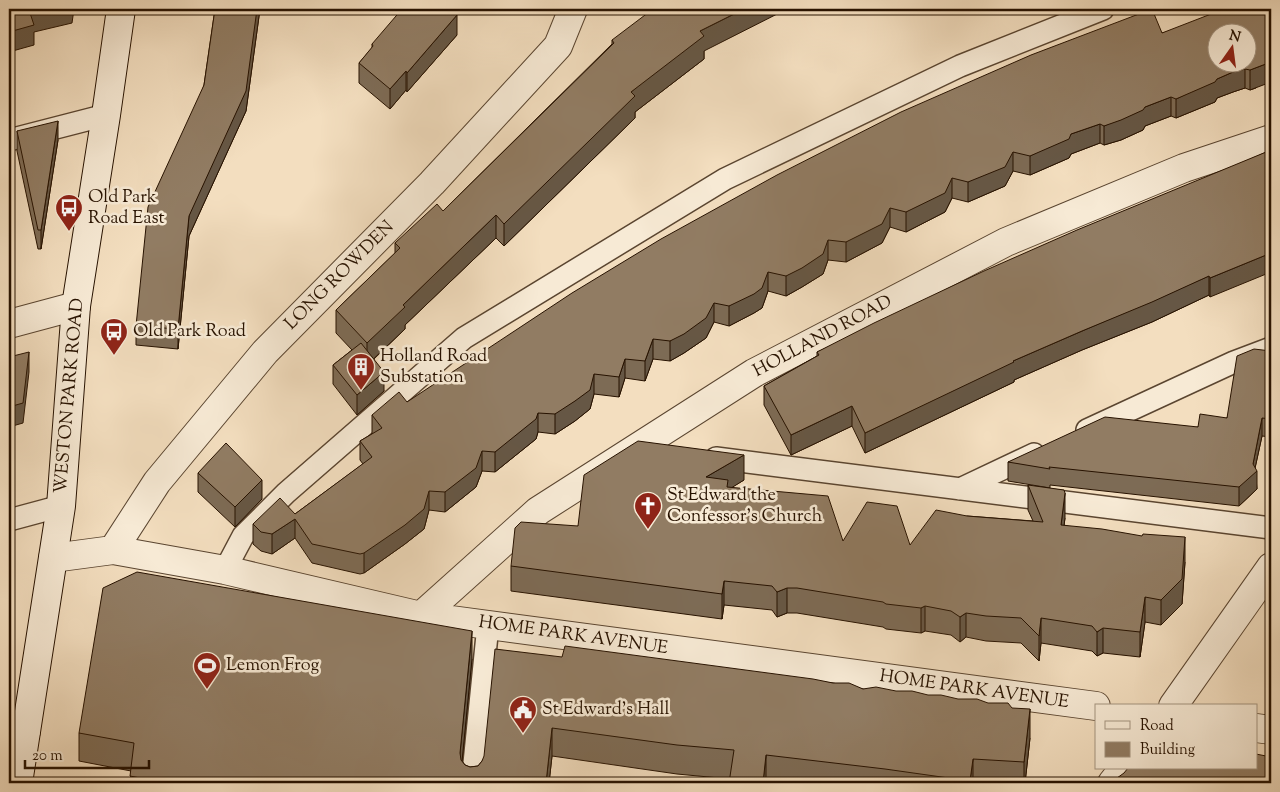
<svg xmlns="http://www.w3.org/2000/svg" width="1280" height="792" viewBox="0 0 1280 792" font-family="'Sorts Mill Goudy',serif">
<rect width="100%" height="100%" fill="#f3debf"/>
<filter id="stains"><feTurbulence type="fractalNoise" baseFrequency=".004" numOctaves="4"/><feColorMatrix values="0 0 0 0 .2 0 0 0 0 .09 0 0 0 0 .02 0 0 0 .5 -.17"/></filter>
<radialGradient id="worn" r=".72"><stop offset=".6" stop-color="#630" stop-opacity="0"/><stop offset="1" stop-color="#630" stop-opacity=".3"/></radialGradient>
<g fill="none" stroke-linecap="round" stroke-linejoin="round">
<defs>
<path id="lane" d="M9 140 106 115
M1087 430 1234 362 1271 348
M716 458 1271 528
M960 489 1034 454
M9 520 61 506
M225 570 243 536 286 493 464 338 725 179 960 66 1103 9
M472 783 488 625"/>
<path id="street" d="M9 324 76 306
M113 550 157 482 265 352 432 183 558 46 573 9
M53 558 113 550 225 570 421 616 1096 706
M421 616 538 511 754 373 1006 242 1184 168 1271 139
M1173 706 1271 567
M1256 728 1271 730
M9 736 26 731
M1112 783 1124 768"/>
<path id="secondary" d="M18 783 61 506 76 306 106 115 121 9"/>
</defs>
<!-- lane casing -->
<use href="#lane" stroke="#5a4530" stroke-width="24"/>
<!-- street casing -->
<use href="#street" stroke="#5a4530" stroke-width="30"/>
<!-- secondary casing -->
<use href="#secondary" stroke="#271200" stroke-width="30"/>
<!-- lane -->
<use href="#lane" stroke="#f7ead5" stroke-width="21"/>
<!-- street -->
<use href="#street" stroke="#f7ead5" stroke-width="28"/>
<!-- secondary -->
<use href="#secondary" stroke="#f7ead5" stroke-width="28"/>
</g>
<!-- wall -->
<path fill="#7d6b55" stroke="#271200" d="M215 9H260L246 111 189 236 178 349 136 345V326L204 85Z
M1271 9 1256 88 1250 90 1245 88 1233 92 1217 98 1215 102 1176 118 1171 116 1145 126 1143 130 1121 140 1104 145 1100 143 1071 154 1069 158 1030 175 1013 171 1005 186 968 202 952 198 945 212 906 232 890 227 882 243 846 262 828 260 823 274 802 287 786 296 768 291 762 308 754 313 729 326 714 322 706 338 684 353 670 361 653 359 645 381 625 378 619 397 594 394 590 409 575 421 555 434 538 432 536 439 495 472 482 471 476 487 445 512 429 510 424 529 405 544 364 573 360 574 312 563 295 538 272 554 261 551 253 544V524L295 514 363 464 360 460V441L372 434V415L407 402 1162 33Z
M457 35 407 92 406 90 390 109 359 83V63L372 48V44Z
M612 40 704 51V59L635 112V118L504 246 496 238 405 325V329L374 359 384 391 357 415 333 384V365L352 350 336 333V310L395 253V243L443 211 612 44Z
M17 131 58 140 41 249H38L17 151Z
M1271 150 1210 297 1209 295 1152 322 1082 350 1014 380V382L865 453 852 426 791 455 764 405V386L817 356V352Z
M1271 351V437L1262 436 1255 468 1257 489 1239 506 1050 485V488L1008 481V462L1198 427 1227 418Z
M198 473 262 499 235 527 198 492Z
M744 480 732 487 843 541 910 545 967 516 1033 521 1028 510V485L1065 518 1064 525 1185 562 1182 604 1161 625 1145 622 1140 657 1103 653 1097 656 1092 651 1041 643 1039 661 1021 643 986 641 966 637 960 642 951 635 925 631 921 633 886 629 883 627 797 613H787L777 617 772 610 724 605 722 619 511 591V566L578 526Z
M562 657 833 683 863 689 1030 738 1025 783H729L730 779 677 774 552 756 549 783H130L131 771 79 761V733L472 659 462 761 465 765 470 767 478 766 482 761Z"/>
<!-- shaded-wall -->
<path fill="#665745" stroke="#271200" d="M48 9H74L72 23 34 32V45L9 52V32L30 13Z
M257 9H260L246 111 189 236 178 349V329L189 216Z
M744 9H787L704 51V59L635 112V118L504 246V224L631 92 700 31Z
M457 15V35L407 92V73Z
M1271 62V82L1250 90V70Z
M1245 69V88L1233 92 1217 98 1215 102 1176 118V99L1217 79 1233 72Z
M406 71V90L390 109V89Z
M1171 97V116L1145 126 1143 130 1121 140 1104 145V126L1145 107Z
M58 121V140L41 249V230Z
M1100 124V143L1071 154 1069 158 1030 175V156L1071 134Z
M1013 152V171L1005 186 968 202V182Z
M952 178V198L945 212 906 232V212Z
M890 208V227L882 243 846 262V242Z
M496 215V238L405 325V329L367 365V343L403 305Z
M828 240V260L823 274 802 287 786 296V276Z
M1271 253V272L1210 297V278Z
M768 272V291L762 308 754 313 729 326V306Z
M1209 276V295L1152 322 1082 350 1014 380V382L865 453V433L1013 361Z
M714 303V322L706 338 684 353 670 361V341Z
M653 339V359L645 381V361Z
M29 352V372L23 423 9 427V407Z
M625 359V378L619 397V377Z
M384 372V391L357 415V395Z
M594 374V394L590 409 575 421 555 434V414Z
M852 406V426L791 455V435Z
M538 413V432L536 439 495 472V452Z
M1262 418V436L1254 473 1257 471V489L1239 506V487L1253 464Z
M482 451V471L476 487 445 512V492Z
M744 455V480L728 490 706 477Z
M262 480V499L235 527V507Z
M429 491V510L424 529 405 544 364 573V553Z
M1065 493V518L1061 550V525Z
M295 519V538L272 554V534Z
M1185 537V562L1182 604 1161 625V600Z
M724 581V605L722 619V594Z
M787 588V613L777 617V592Z
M1145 597V622L1140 657V632Z
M925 606V631L921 633V608Z
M966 613V637L960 642V617Z
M1041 618V643L1039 661V636Z
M1103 628V653L1097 656V632Z
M472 631V659L460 782V753Z
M1030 709V738L1025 783H1024V762Z
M552 728V756L549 783H546Z
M766 755V783H763Z
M973 759V783H970V781Z"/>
<!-- building -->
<path fill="#917c63" stroke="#271200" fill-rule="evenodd" d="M9 9H48L30 13 34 25 9 32Z
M215 9H257L246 91 189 216 178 329 136 326 148 207 204 85Z
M402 9H449L457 15 407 73 406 71 390 89 359 63 373 46 372 44Z
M653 9H744L700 31 704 36 631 92 635 96 504 224 496 215 403 305 405 307 367 343 336 310 400 248 395 243 437 204 443 211 614 43 612 40Z
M1152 9 1162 33 1224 9H1271V62L1250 70 1245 69 1233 72 1217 79 1215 82 1176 99 1171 97 1145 107 1143 110 1121 120 1104 126 1100 124 1071 134 1069 139 1030 156 1013 152 1005 167 968 182 952 178 945 193 906 212 890 208 882 224 846 242 828 240 823 254 802 268 786 276 768 272 762 288 754 294 729 306 714 303 706 318 684 334 670 341 653 339 645 361 625 359 619 377 594 374 590 390 575 401 555 414 538 413 536 419 495 452 482 451 476 468 445 492 429 491 424 509 405 525 364 553 360 554 312 544 295 519 272 534 261 532 253 524 280 498 295 514 372 457 360 441 382 428 372 415 399 392 407 402 572 293 661 239 777 175 901 112 1031 55ZM1218 32H1248V62H1218Z
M58 121 41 230H38L17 131Z
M1271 150V253L1210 278 1209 276 1152 302 1082 331 1013 361 1014 362 865 433 852 406 791 435 764 386 819 355 817 352 874 323 984 271 1077 230Z
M9 342H10L13 356 29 352 23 403 9 407Z
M361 343 384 372 357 395 333 365Z
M1254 349 1271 351V419L1262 418 1253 464 1257 471 1239 487 1049 467 1050 469 1008 462 1105 417 1198 427 1200 414 1227 418 1237 356Z
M638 441 744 455 706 477 728 480 727 487 828 496 843 541 867 502 897 506 910 545 936 510 967 516 1043 522 1028 485 1064 490 1065 493 1061 525 1102 529 1142 536 1143 534 1185 537 1182 579 1161 600 1145 597 1140 632 1103 628 1097 632 1092 626 1041 618 1039 636 1021 618 986 616 966 613 960 617 951 611 925 606 921 608 886 604 883 602 797 588H787L777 592 772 586 724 581 722 594 511 566 515 528 521 522 578 526 584 475Z
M226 443 262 480 235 507 198 473Z
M137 572 472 631 460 753 461 760 465 765 470 767 478 766 482 761 484 756 495 649 562 657 565 646 813 679 833 683H849L863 689 876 687 896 691H912L928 695H941L958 699H977L988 703H1008L1012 708 1030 709 1024 762 973 759 970 781 885 769 766 755 763 783H729L734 750 677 745 552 728 546 783H166L130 776 134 743 79 733 103 588Z
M1256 754 1271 757V783H1105L1109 778H1117L1124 773 1128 768H1256Z"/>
<!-- icons -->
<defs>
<symbol id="bus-pin" viewBox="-11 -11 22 30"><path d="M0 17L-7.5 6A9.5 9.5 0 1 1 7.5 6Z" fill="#8f2418" stroke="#f7ead5"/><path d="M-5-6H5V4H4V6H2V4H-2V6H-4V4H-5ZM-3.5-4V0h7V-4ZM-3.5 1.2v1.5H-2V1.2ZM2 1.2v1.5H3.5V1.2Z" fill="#fff"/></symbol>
<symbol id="building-pin" viewBox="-11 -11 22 30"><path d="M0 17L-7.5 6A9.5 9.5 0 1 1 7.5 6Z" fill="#8f2418" stroke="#f7ead5"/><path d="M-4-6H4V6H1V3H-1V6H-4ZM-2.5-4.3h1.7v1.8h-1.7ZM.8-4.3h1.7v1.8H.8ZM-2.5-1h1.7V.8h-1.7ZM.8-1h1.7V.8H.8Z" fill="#fff"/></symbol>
<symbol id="church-pin" viewBox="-11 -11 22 30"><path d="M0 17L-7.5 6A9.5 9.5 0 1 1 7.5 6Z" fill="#8f2418" stroke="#f7ead5"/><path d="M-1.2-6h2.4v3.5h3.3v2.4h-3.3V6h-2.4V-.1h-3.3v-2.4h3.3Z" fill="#fff"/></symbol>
<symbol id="stadium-pin" viewBox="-11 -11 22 30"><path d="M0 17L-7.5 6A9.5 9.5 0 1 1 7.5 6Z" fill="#8f2418" stroke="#f7ead5"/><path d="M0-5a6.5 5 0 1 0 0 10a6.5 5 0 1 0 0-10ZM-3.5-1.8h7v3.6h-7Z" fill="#fff"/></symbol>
<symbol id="civic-pin" viewBox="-11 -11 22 30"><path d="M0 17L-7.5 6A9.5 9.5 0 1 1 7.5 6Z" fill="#8f2418" stroke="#f7ead5"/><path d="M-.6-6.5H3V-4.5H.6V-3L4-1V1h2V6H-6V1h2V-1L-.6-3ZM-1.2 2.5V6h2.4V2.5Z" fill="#fff"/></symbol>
</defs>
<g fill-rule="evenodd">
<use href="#bus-pin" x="53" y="192" width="32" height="43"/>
<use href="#bus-pin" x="98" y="316" width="32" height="43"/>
<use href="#building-pin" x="345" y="351" width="32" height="43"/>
<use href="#church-pin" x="632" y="490" width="32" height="43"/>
<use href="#stadium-pin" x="191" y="650" width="32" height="43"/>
<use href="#civic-pin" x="507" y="694" width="32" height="43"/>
</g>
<g text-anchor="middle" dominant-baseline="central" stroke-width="5" stroke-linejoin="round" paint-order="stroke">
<!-- poi labels -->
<g font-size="18" fill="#271200" stroke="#f7ead5" text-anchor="start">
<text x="88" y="198">Old Park<tspan x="88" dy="21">Road East</tspan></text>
<text x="133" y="332">Old Park Road</text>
<text x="380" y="357">Holland Road<tspan x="380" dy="21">Substation</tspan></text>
<text x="667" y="496">St Edward the<tspan x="667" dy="21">Confessor's Church</tspan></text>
<text x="226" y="666">Lemon Frog</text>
<text x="542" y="710">St Edward's Hall</text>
</g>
<!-- street labels -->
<g font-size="18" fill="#271200" stroke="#f7ead5">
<text transform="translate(340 276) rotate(-45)">LONG ROWDEN</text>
<text transform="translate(823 337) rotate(-28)">HOLLAND ROAD</text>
<text transform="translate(70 396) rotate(-85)">WESTON PARK ROAD</text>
<text transform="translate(573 636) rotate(8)">HOME PARK AVENUE</text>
<text transform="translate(974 690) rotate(8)">HOME PARK AVENUE</text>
</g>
</g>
<!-- margin -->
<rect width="1280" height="792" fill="none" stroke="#f3debf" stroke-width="30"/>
<rect x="10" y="10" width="1260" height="772" fill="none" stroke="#271200" stroke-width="2.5"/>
<rect x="15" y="15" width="1250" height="762" fill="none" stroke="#271200"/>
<!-- legend -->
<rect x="1095" y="704" width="162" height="65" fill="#f7ead5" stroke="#a49480"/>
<rect x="1105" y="721" width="25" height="8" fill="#f7ead5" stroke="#a49480"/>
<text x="1140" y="730" font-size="15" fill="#271200">Road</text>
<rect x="1105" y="742" width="25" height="15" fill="#917c63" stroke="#a49480"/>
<text x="1140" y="754" font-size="15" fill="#271200">Building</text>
<!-- north arrow -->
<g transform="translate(1232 48) rotate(14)"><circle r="24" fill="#f7ead5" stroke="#a49480"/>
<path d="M0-4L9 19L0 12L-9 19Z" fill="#8f2418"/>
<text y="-8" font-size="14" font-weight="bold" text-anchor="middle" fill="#271200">N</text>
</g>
<!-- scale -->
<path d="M25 760v8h124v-8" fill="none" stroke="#271200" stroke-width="2.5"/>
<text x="32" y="760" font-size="15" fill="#271200" stroke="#f7ead5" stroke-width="4" paint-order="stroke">20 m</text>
<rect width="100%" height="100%" filter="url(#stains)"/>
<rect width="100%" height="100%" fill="url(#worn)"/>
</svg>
